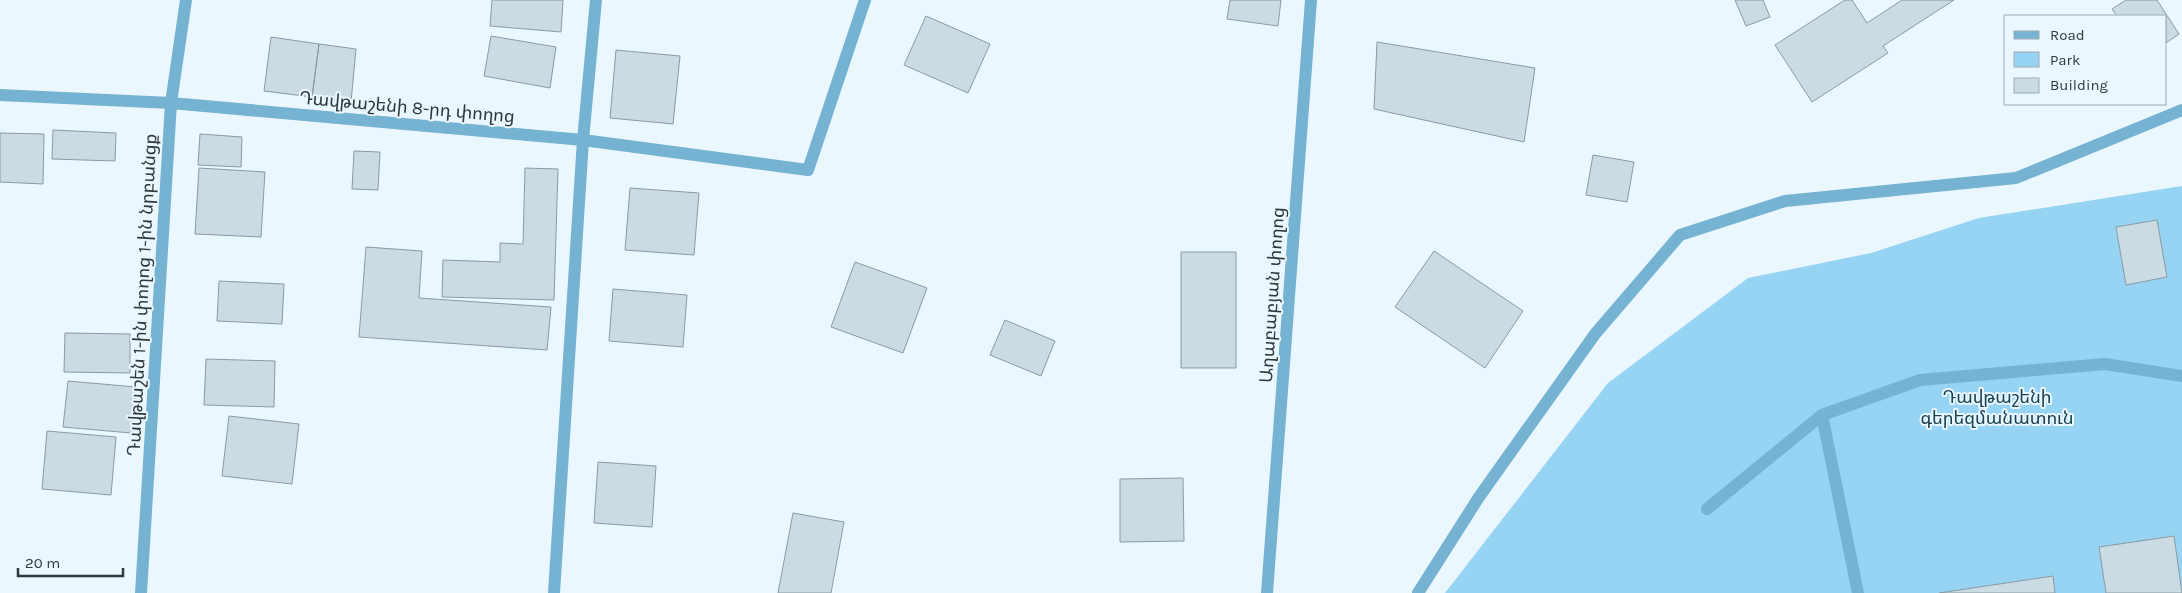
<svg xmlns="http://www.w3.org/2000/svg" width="2182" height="593" viewBox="0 0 2182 593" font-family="Karla,'Noto Sans Armenian',sans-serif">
<rect width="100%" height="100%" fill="#eaf7ff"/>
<!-- green -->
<path fill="#97d3f3" d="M2182 186V593H1445L1608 383 1748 278 1871 253 1979 218Z"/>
<!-- building -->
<path fill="#cadbe4" stroke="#8a9aa3" d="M492 0H563L561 32 490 26Z
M1230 0H1281L1278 26 1227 19Z
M1735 0H1763L1770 17 1746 26Z
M1845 0H1852L1867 23 1902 0H1954L1883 46 1888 53 1812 102 1775 45Z
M2126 0H2157L2179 34 2166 43V16H2117L2112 9Z
M926 16 990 44 968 93 904 65Z
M491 36 556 47 550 88 484 76Z
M271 37 319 44 312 97 264 91Z
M1377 42 1535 68 1524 142 1374 109Z
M319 44 356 49 351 102 312 97Z
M616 50 680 56 673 124 610 118Z
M53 130 116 133 115 161 52 159Z
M0 133 44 134 43 184 0 182Z
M200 134 242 137 241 167 198 165Z
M354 151 380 152 378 190 352 189Z
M1593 155 1634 162 1627 202 1586 195Z
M199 168 265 172 261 237 195 234Z
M525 168 558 169 554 300 442 297 443 260 500 262V243L523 244Z
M630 188 699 193 694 255 625 250Z
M2157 220 2167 277 2126 285 2116 227Z
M366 247 422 251 419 298 551 307 547 350 359 337Z
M1434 251 1523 311 1485 368 1395 307Z
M1181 252H1236V368H1181Z
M855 262 927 288 903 353 831 327Z
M219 281 284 284 282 324 217 321Z
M613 289 687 295 683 347 609 341Z
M1005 320 1055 341 1041 376 990 355Z
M65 333 130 334V373L64 372Z
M206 359 275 361 274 407 204 405Z
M68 381 136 387 131 433 63 427Z
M229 416 299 424 292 484 222 476Z
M47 431 116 437 111 495 42 489Z
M598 462 656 466 652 527 594 523Z
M1183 478 1184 541 1120 542V479Z
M793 513 844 522 831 593H778Z
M2174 536 2182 593H2106L2099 547Z
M2053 576 2055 593H1939Z"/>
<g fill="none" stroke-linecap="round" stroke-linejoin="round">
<!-- service -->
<path stroke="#76b2d1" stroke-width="12" d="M1822 415 1858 593
M1707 509 1822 415 1920 380 2105 364 2182 376"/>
<!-- minor -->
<path stroke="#76b2d1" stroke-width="12" d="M0 95 171 103 583 140 808 170 865 0
M141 593 171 103 186 0
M554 593 583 140 596 0
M1418 593 1479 497 1595 334 1680 235 1785 201 2016 178 2182 110"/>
<!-- tertiary -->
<path stroke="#76b2d1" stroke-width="12" d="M1267 593 1311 0"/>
</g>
<g text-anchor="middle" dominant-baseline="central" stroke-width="4" stroke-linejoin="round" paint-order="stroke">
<!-- street labels -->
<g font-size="18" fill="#31383b" stroke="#eaf7ff">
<text transform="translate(407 107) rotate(5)">Դավթաշենի 8-րդ փողոց</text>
<text transform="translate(142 295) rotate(-87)">Դավթաշեն 1-ին փողոց 1-ին նրբանցք</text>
<text transform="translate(1272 295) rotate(-86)">Աղաբաբյան փողոց</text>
</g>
<!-- park labels -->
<g font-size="18" fill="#194255" stroke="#eaf7ff">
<text x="1997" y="397">Դավթաշենի<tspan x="1997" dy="21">գերեզմանատուն</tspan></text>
</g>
</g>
<!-- legend -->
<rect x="2004" y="15" width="162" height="90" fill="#eaf7ff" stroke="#a0abb1"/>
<rect x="2014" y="31" width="25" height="8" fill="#76b2d1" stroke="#a0abb1"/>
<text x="2050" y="40" font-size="15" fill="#31383b">Road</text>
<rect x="2014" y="52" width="25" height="15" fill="#97d3f3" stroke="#a0abb1"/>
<text x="2050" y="65" font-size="15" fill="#31383b">Park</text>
<rect x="2014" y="78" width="25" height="15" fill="#cadbe4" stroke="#a0abb1"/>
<text x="2050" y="90" font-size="15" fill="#31383b">Building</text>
<!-- scale -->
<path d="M18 568v8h105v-8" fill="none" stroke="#31383b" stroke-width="2.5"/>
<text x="25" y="568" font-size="15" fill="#31383b" stroke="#eaf7ff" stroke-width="4" paint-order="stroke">20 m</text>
</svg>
